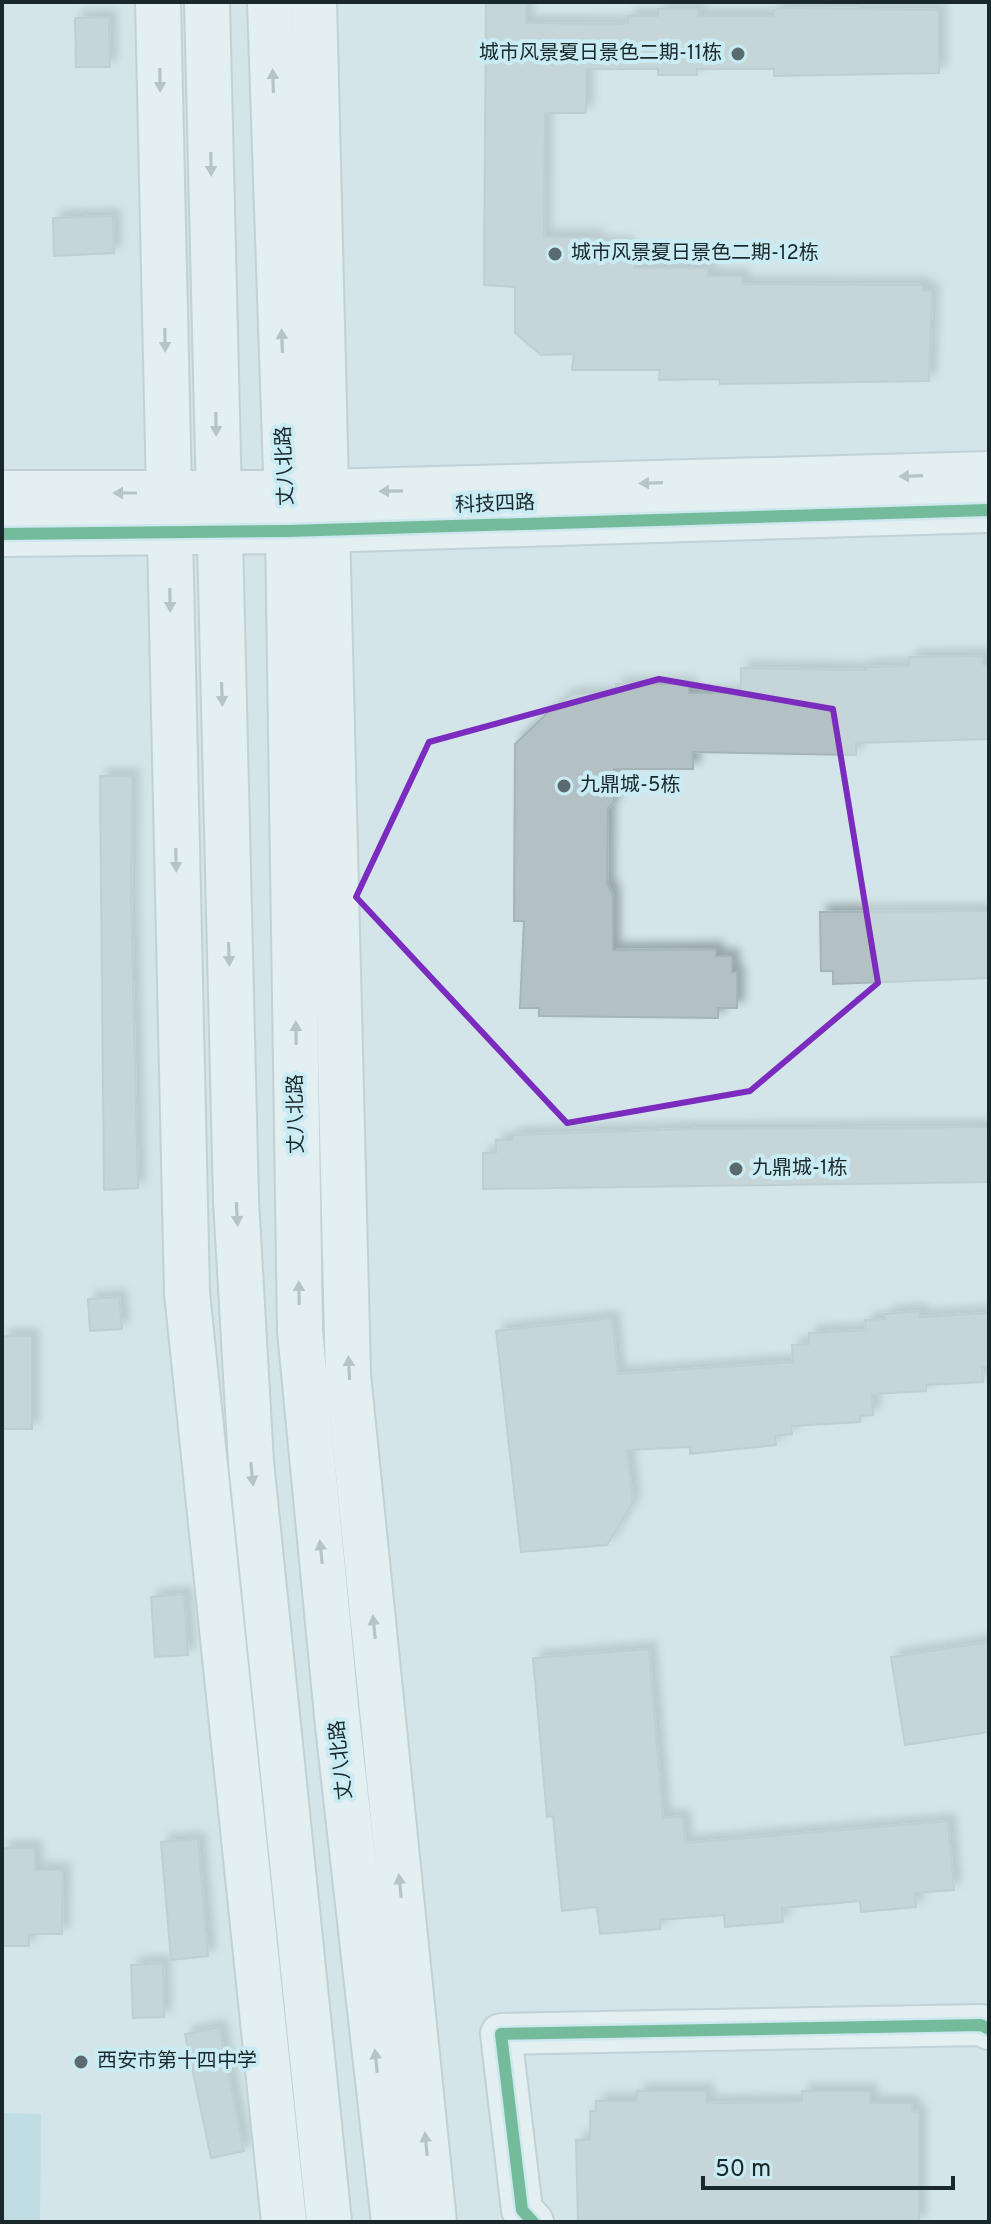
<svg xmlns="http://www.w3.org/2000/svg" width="991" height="2224" viewBox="0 0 991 2224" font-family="Overpass,'Noto Sans SC',sans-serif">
<defs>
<filter id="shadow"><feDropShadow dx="7" dy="-7" stdDeviation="4" flood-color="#0004"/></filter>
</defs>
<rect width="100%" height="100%" fill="#d3e5e9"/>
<!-- green -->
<path fill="#a8d3dc" d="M2 2113 41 2114 40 2222H2Z"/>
<!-- building -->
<path fill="#b3c1c4" stroke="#a5b4b7" stroke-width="2" filter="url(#shadow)" d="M486 2H526V23L623 24 628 23V16H658V9H698V16H774V10L782 8 939 10V73L774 76V69H697V75H658V69H586V113H545L544 237H596V244H626V263H635V268H708V276H741L742 284 923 285V291H932L929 381 720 384 719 379 659 380 660 370H572L574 354 541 355 515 333V287L484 285Z
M109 17 110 67H76L75 18Z
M113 216 114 253 54 256 53 218Z
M983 656V664H989L988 739 856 743V755L693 752V769H614V802L608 808 607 883 613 896V950L716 949V956H732V972H737V1008H718V1018L539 1016V1008H520L524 921H514L515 744 561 700 574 694H616V684H689V693H741V668L866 670V667L909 666V657Z
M100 776H132L131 895 138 1188 104 1190Z
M989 911V978L833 984V971H821L820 912Z
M989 1127V1182L483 1189V1153H496V1140H512V1135L688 1129Z
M119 1297 122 1329 90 1331 88 1299Z
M920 1311V1317L989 1313V1367H982L983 1382 926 1385V1391L872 1394 873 1415 860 1416V1422L791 1426 792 1434 775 1436 776 1445 690 1454V1447L627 1450 633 1502 607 1545 521 1552 496 1331 612 1318 618 1374 793 1362 792 1345 809 1344V1333L866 1330 865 1320 885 1319V1314Z
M2 1336H32V1429H2Z
M184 1594 188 1655 155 1657 151 1597Z
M989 1642V1732L905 1745 891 1657Z
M649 1649 663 1818 683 1816 685 1843 948 1821 954 1890 915 1893 916 1907 861 1912 860 1901 782 1908 783 1922 725 1927 724 1915 660 1920V1929L600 1934 597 1907 562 1911 553 1816 547 1817 533 1658Z
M198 1839 208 1956 171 1960 161 1842Z
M2 1848H35V1870H63L62 1934H29V1946H2Z
M163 1963 164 2017 133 2018 131 1965Z
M219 2027 244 2151 211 2158 185 2034Z
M637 2091H706V2103L802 2102V2091H870V2103H911L912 2111 919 2112V2222H578L576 2140H590V2111H596V2101H637Z"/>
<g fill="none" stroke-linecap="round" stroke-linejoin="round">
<defs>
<path id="minor" d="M533 2222 522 2210 501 2034 981 2025 989 2029"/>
<path id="tertiary" d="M2 493H287L989 474
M2 534 288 531 989 510"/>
<path id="secondary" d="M158 2 187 1293 284 2222
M314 2 348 1375 434 2222"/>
<path id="primary" d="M207 2 236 1201 251 1462 329 2222
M270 2 288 531 300 1331 338 1726 394 2222"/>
</defs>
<!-- minor casing -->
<use href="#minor" stroke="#aab8bc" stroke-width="44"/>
<!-- tertiary casing -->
<use href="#tertiary" stroke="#aab8bc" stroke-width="48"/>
<!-- secondary casing -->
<use href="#secondary" stroke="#aab8bc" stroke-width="48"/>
<!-- primary casing -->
<use href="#primary" stroke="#aab8bc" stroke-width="48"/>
<!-- minor -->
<use href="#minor" stroke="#f8fbfc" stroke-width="40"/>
<!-- tertiary -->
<use href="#tertiary" stroke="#f8fbfc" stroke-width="44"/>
<!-- secondary -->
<use href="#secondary" stroke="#f8fbfc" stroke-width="44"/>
<!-- primary -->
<use href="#primary" stroke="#f8fbfc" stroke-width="44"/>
<defs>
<path id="cycleway" d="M2 534 288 531 989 510
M533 2222 522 2210 501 2034 981 2025 989 2029"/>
</defs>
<!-- cycleway casing -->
<use href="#cycleway" stroke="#c9ebf3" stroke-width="17"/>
<!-- cycleway -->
<use href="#cycleway" stroke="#00873e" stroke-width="12"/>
</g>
<!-- one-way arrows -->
<defs><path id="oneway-solid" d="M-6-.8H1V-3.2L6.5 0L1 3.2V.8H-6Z" transform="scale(2)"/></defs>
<g fill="#959c9e">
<use href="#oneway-solid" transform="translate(160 80) rotate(89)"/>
<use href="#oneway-solid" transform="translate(273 81) rotate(-92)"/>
<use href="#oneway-solid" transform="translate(211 164) rotate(89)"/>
<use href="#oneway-solid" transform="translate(165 340) rotate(89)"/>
<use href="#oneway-solid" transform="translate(282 341) rotate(-92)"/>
<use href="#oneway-solid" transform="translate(216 424) rotate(89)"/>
<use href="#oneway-solid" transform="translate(911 476) rotate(178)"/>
<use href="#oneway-solid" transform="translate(651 483) rotate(178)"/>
<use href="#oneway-solid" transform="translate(391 491) rotate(179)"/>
<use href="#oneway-solid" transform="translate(125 493) rotate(180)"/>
<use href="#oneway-solid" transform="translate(170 600) rotate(89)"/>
<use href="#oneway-solid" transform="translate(222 694) rotate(88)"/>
<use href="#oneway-solid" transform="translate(176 860) rotate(89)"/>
<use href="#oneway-solid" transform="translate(229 954) rotate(88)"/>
<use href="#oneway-solid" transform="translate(296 1033) rotate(-91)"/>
<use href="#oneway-solid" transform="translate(237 1214) rotate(87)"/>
<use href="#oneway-solid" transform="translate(299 1293) rotate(-91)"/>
<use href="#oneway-solid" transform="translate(349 1368) rotate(-93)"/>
<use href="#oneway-solid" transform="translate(252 1474) rotate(84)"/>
<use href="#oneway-solid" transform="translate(321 1552) rotate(-96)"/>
<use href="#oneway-solid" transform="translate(374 1627) rotate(-96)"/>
<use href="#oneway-solid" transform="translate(400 1886) rotate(-96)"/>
<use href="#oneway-solid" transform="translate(376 2061) rotate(-96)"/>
<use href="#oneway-solid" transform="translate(426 2144) rotate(-96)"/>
</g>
<!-- marked area -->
<path d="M0 0H991V2224H0ZM659 679 833 709 878 983 750 1091 567 1123 356 897 429 742Z" fill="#d3e5e9" fill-opacity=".55" fill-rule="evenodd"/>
<path fill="none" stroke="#7b2cbf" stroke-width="6" stroke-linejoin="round" d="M659 679 833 709 878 983 750 1091 567 1123 356 897 429 742Z"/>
<!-- markers -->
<g fill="#5b6a6e" stroke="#c9ebf3" stroke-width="3">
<circle cx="738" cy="54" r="8"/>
<circle cx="555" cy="254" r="8"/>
<circle cx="564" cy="786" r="8"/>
<circle cx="736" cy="1169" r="8"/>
<circle cx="81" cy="2062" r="8"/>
</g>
<g text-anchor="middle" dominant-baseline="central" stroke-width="8" stroke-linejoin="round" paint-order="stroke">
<!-- poi labels -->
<g font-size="20" fill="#1b282b" stroke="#c9ebf3" text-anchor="start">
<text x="722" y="54" text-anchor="end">城市风景·夏日景色二期-11栋</text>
<text x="571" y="254">城市风景·夏日景色二期-12栋</text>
<text x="580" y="786">九鼎城-5栋</text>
<text x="752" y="1169">九鼎城-1栋</text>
<text x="97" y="2062">西安市第十四中学</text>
</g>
<!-- street labels -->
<g font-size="20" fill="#1b282b" stroke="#c9ebf3">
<text transform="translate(286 466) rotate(-92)">丈八北路</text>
<text transform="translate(495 505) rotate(-2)">科技四路</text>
<text transform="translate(297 1114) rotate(-91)">丈八北路</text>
<text transform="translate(342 1760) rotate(-96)">丈八北路</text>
</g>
</g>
<!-- border -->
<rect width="991" height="2224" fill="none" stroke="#1b282b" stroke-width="8"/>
<!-- scale -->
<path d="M703 2176v12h250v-12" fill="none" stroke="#1b282b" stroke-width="4"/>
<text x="715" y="2176" font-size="24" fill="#1b282b" stroke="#c9ebf3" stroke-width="6" paint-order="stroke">50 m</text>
</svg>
